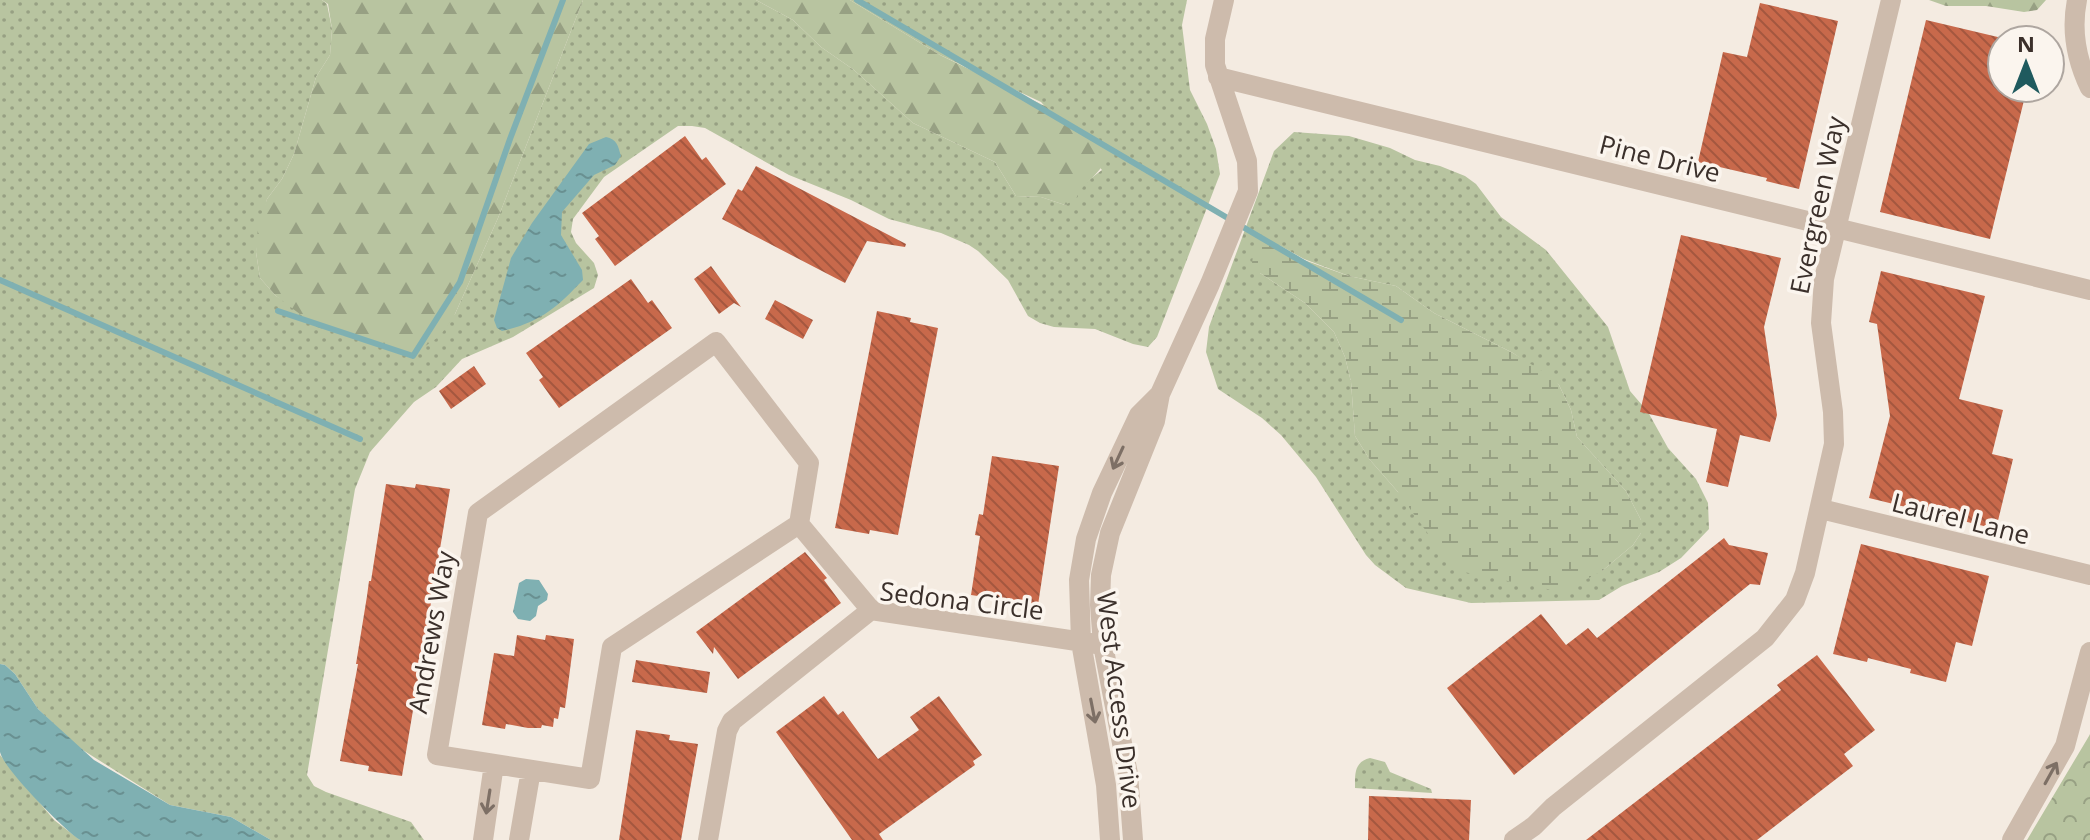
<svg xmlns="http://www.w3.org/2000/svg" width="2090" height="840" viewBox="0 0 2090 840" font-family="'Open Sans',sans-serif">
<defs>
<pattern id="grass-dots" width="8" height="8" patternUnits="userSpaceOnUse" patternTransform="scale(2)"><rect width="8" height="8" fill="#b8c4a0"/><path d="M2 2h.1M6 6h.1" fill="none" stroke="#97a083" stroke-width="1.8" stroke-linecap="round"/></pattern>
<pattern id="forest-firs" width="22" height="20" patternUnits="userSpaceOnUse" patternTransform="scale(2)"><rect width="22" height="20" fill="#b8c4a0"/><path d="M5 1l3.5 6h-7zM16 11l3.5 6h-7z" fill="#97a083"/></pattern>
<pattern id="wetland-marsh" width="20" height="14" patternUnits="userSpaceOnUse" patternTransform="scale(2)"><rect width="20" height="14" fill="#b8c4a0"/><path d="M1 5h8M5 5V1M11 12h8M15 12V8" fill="none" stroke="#97a083"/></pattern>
<pattern id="park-crowns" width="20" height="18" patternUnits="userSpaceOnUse" patternTransform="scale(2)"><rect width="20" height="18" fill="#b8c4a0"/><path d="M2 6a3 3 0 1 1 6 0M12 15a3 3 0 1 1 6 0" fill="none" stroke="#97a083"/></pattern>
<pattern id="water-ripples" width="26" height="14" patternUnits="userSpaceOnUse" patternTransform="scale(2)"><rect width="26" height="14" fill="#7fb0b2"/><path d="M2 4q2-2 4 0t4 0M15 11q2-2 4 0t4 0" fill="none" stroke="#699091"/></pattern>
<pattern id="building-back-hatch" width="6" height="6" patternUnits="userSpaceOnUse" patternTransform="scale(2)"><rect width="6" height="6" fill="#c8694b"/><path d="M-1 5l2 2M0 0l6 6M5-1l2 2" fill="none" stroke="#a4573f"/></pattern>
</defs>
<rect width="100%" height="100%" fill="#f4ebe1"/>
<!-- grass -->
<path fill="url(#grass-dots)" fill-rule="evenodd" d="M0 0H322L327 4 332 29 330 55 316 77 294 154 282 179 267 199 256 252 260 278 276 296 342 335 368 339 393 350 455 314 498 218 583 0H756L793 20 821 47 854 70 913 123 995 162 1016 196 1041 197 1065 205 1081 186 1102 170 1041 102 940 55 850 0H1187L1182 25 1190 90 1207 124 1216 149 1220 174 1157 337 1148 347 1133 344 1095 329 1054 327 1040 323 1028 316 1008 280 978 251 969 245 941 233 889 219 851 200 789 175 705 128 692 126H678L604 177 573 219 571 232 576 243 594 263 598 275 594 288 513 337 462 359 436 387 414 402 370 452 355 489 307 775 314 786 326 792 411 822 424 840H271L231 817 170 805 78 747 38 709 15 674 5 665 0 664Z
M1294 132 1349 136 1390 148 1415 160 1440 166 1465 176 1476 184 1501 217 1546 250 1608 327 1630 391 1648 412 1668 448 1696 479 1708 503 1709 529 1681 558 1659 572 1622 586 1599 600 1471 603 1406 588 1375 565 1366 555 1316 477 1281 435 1262 418 1218 389 1206 352 1209 327 1274 151ZM1279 245 1304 259 1349 276 1396 286 1434 313 1513 353 1559 385 1571 410 1577 437 1626 491 1641 520V533L1633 545 1602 571 1398 492 1370 460 1355 436 1351 382 1345 357 1334 332 1305 303 1260 273Z
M0 755 54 820 80 840H0Z
M1370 758 1385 762 1390 772 1431 789 1432 793 1355 788C1355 774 1354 762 1370 758Z"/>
<!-- forest -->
<path fill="url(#forest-firs)" d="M322 0H583L498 218 455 314 440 336 418 351 393 350 368 339 342 335 317 327 276 296 260 278 256 252 258 226 267 199 282 179 294 154 316 77 330 55 332 29 328 4Z
M756 0H850L940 55 1080 123 1106 157C1100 177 1084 179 1076 199L1065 205 1041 197 1016 196 995 162 913 123 854 70 821 47 793 20Z
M1929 0H2046L2037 10 2024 12 1986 6H1946Z"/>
<!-- wetland -->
<path fill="url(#wetland-marsh)" d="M1266 242 1279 245 1304 260 1349 276 1396 286 1434 313 1513 353 1550 376 1559 385 1571 410 1577 437 1626 491 1641 520V533L1633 545 1602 571 1566 590H1552L1464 572 1444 556 1398 492 1370 460 1355 436 1351 382 1345 357 1334 332 1305 303 1260 273 1252 263 1254 250Z"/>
<!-- park -->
<path fill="url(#park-crowns)" d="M2090 734V840H2027L2089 736Z"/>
<!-- water -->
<path fill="url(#water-ripples)" d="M606 137C617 139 618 146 621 156L615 165 594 175 562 212 561 235 582 270 583 280C556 308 541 322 502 331L497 328 494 320 511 258 532 223 589 144Z
M526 579 539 580 548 594 547 600 538 606 536 616 530 621 518 619 513 612 519 583Z
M0 664 5 665 15 674 38 709 94 760 170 805 231 817 271 840H80C64 830 3 768 0 752 0 730 0 688 0 664Z"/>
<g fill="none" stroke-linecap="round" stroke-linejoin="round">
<!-- stream -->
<path stroke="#7fb0b2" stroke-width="6" d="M857 0 1401 320
M0 280 360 439
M278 311 413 356 460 282 510 139 563 0"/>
</g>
<!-- building -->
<path fill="url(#building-back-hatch)" d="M1760 3 1838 21 1799 189 1766 181 1767 178 1698 162 1723 52 1747 57Z
M1926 20 2002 38V88H2027L1990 239 1880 212Z
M685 136 702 160 706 157 726 184 615 266 595 239 599 236 582 213Z
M756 166 906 244 905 247 867 241 845 283 722 219 738 189 742 191Z
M1681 235 1781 258 1764 327 1777 415 1770 442 1740 435 1728 487 1706 482 1717 429 1640 412Z
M711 266 741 307 734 303 719 314 694 279Z
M1881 271 1985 296 1959 399 2003 410 1992 454 2013 459 1996 529 1869 498 1890 416 1877 324 1869 322Z
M631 279 648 303 652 300 672 328 559 408 539 380 543 377 526 353Z
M775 300 813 320 803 339 765 319Z
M877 311 911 318 910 322 938 328 898 535 870 530 869 534 835 528Z
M474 366 486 384 451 409 439 391Z
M992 456 1059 466 1038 605 971 595 980 536 975 535 979 514 983 515Z
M386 484 415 488 416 484 450 489 402 776 368 771 369 766 340 761 358 664H356L367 596 369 581H371Z
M1724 538 1729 545 1768 553 1760 585 1750 584 1514 775 1447 688 1541 614 1566 645 1588 628 1597 638Z
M1861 544 1989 576 1972 646 1956 642 1946 682 1910 673 1911 669 1868 658 1867 662 1833 654Z
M805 552 827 578 824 580 841 603 738 679 714 647 713 654 696 632Z
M517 635 545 640 546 635 574 639 565 708 560 707 558 719 554 718 553 727 542 725 541 728H528L506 724 505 729 482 725 494 653 514 656Z
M1817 655 1875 730 1844 754 1853 766 1757 840H1586L1781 690 1777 685Z
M636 660 710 672 707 693 632 682Z
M824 696 838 715 843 711 878 759 919 730 910 717 939 696 982 755 973 761 975 765 879 834 883 840H852L776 732Z
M636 730 670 735 669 740 698 744 681 840H619Z
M1369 796 1471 800 1469 840H1368Z"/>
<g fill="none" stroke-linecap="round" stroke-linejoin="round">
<!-- minor -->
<path stroke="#cdbbac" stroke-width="20" d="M2077 0C2071 30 2077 61 2090 88
M1218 77 2090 290
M716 342 809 463 799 524 612 647 590 779 437 755 478 513Z
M1821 509 2090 575
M799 524 871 610
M483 840 494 764
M519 840 531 770
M708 840 727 731 732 721 871 610 1103 645
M1110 840 1106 785 1081 642 1079 580 1086 539 1102 493 1139 415 1160 394
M1133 840 1128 774 1103 645 1100 605 1101 575 1110 533 1155 421 1160 394 1210 284 1248 191 1247 161 1215 65V39L1224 0
M1514 840 1534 826 1553 807 1765 638 1795 600 1805 573 1834 444 1833 412 1821 323 1824 279 1891 0
M2012 840 2065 746 2090 652"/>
</g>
<!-- one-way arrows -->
<defs><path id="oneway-shaft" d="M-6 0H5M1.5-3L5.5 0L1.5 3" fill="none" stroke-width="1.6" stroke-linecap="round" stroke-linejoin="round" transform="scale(2)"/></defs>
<g stroke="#7d6f65">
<use href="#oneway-shaft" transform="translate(1118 458) rotate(115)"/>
<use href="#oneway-shaft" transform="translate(1093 711) rotate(79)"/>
<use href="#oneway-shaft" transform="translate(2051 773) rotate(-61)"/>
<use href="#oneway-shaft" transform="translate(488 802) rotate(99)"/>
</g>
<g text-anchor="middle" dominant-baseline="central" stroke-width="7" stroke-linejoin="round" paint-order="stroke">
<!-- street labels -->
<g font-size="26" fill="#3b302b" stroke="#fbf5ee">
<text transform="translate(1660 158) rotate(14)">Pine Drive</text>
<text transform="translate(1817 205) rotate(-78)">Evergreen Way</text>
<text transform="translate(1961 518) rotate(14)">Laurel Lane</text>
<text transform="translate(962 600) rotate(7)">Sedona Circle</text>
<text transform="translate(431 632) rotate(-80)">Andrews Way</text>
<text transform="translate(1120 700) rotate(83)">West Access Drive</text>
</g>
</g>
<!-- north arrow -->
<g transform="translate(2026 64)"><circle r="38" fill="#fbf5ee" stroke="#aea6a0" stroke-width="2"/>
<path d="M0-6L14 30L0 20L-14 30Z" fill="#1f5a5e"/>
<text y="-12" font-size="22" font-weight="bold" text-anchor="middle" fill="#3b302b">N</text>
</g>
</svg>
